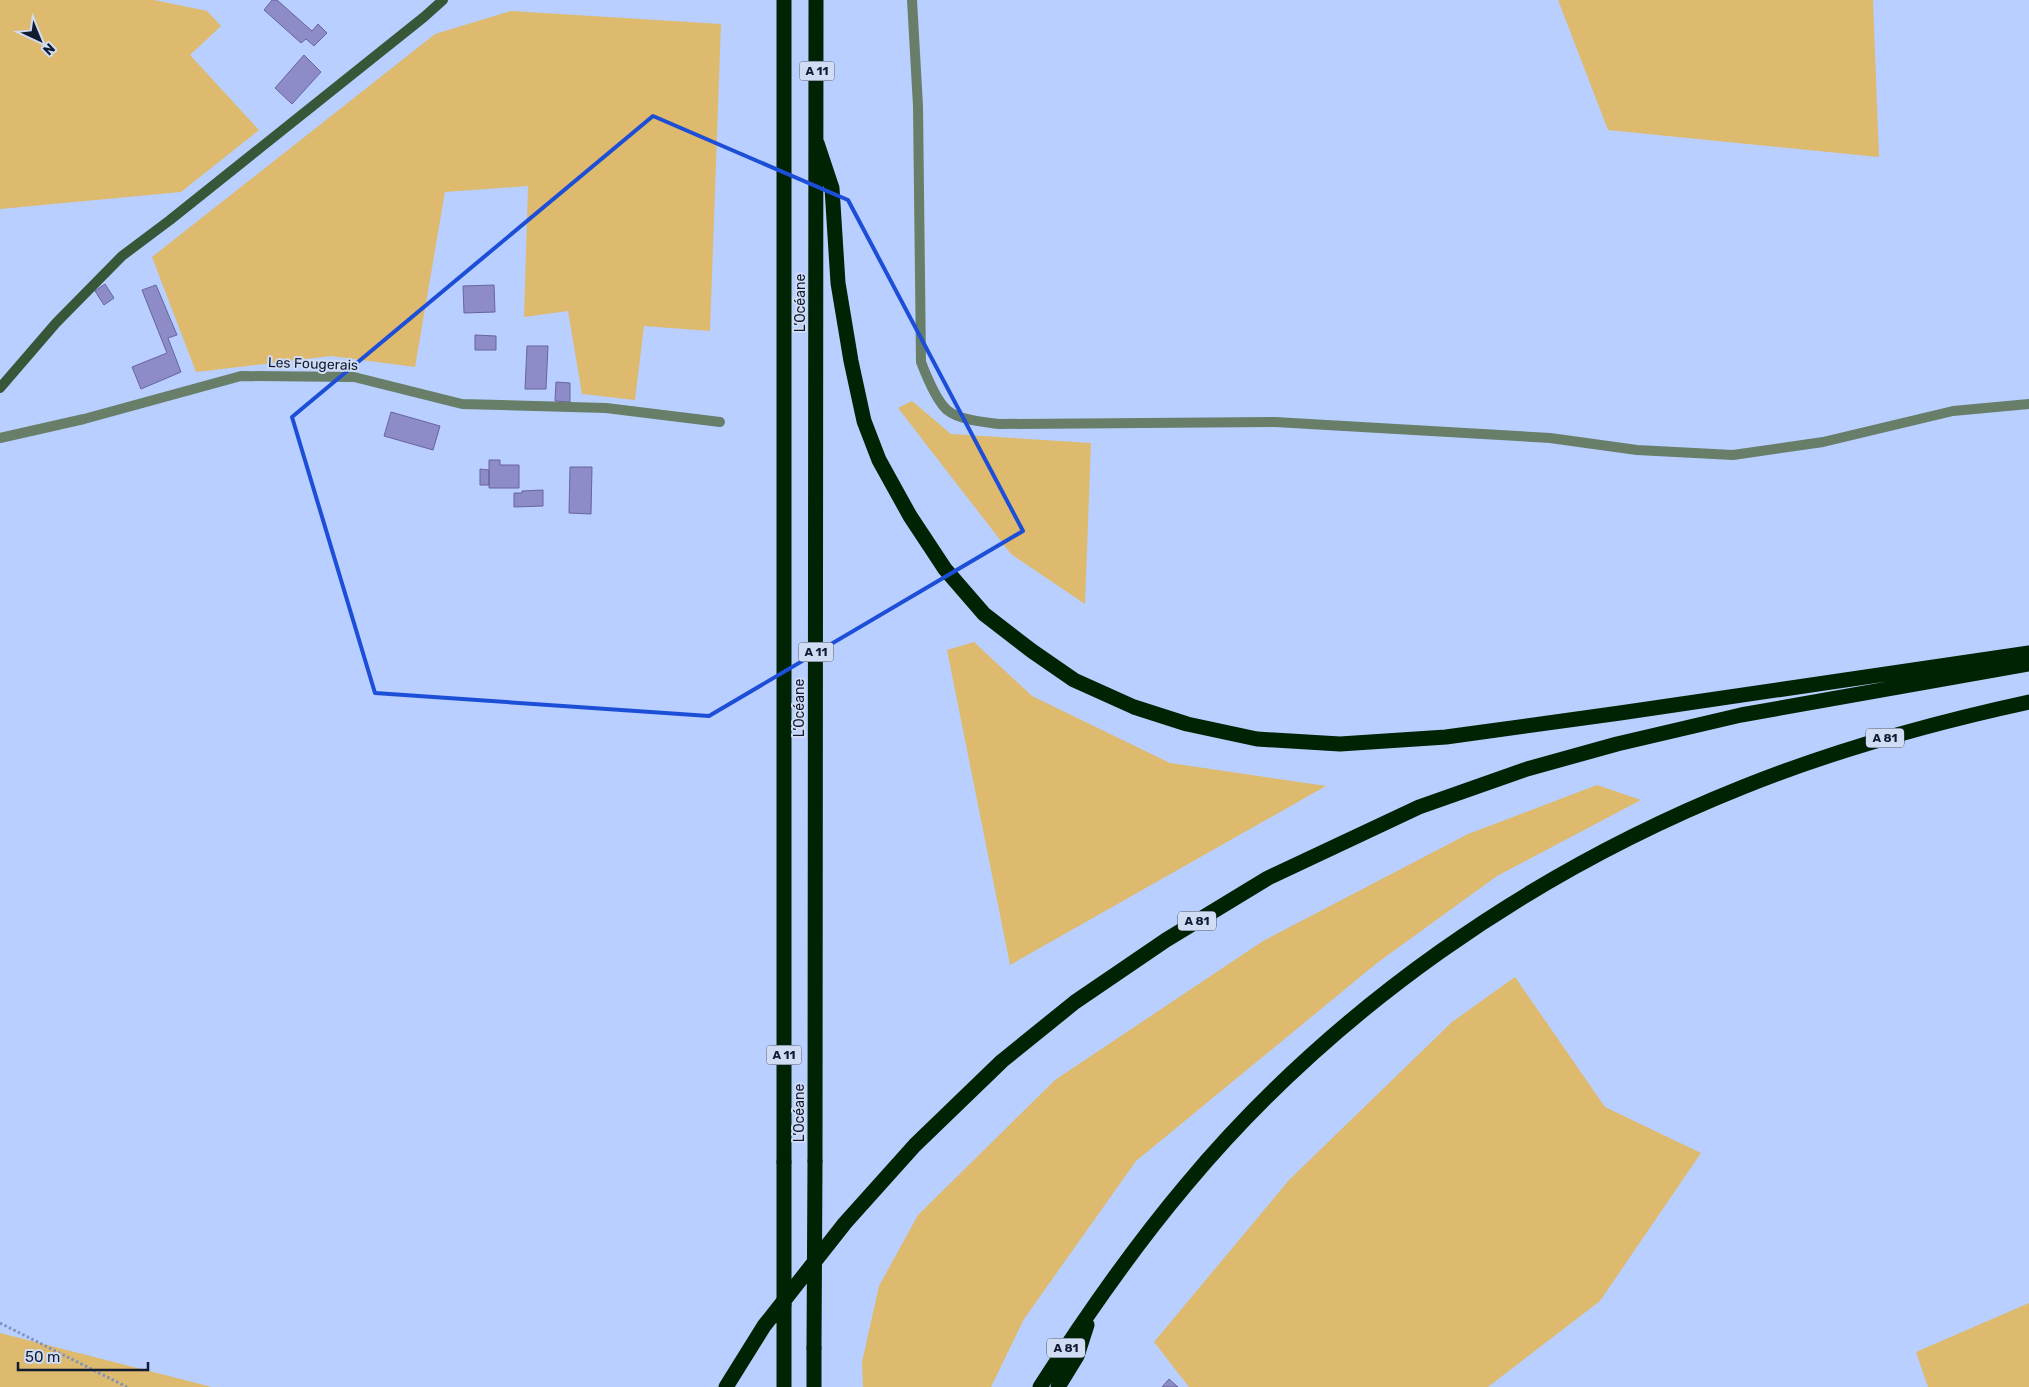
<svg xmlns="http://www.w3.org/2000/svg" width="2029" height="1387" viewBox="0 0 2029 1387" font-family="Rubik,sans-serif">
<rect width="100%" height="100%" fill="#b8cfff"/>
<!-- green -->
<path fill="#ddba6d" d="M0 0H154L207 11 221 26 190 55 259 130 181 192 0 209Z
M1558 0H1873L1879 157 1608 130Z
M511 11 721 24 710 331 644 326 635 400 582 394 568 311 524 317 528 186 445 192 415 367 331 356 196 372 152 257 435 34Z
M912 401 951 434 1091 443 1085 604 1011 554 898 408Z
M974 642 1032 696 1170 763 1326 786 1010 965 947 650Z
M1597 785 1641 800 1497 876 1377 963 1136 1161 1024 1319 991 1387H863L862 1362 879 1286 918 1215 1055 1080 1263 941 1468 834Z
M1515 977 1605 1107 1701 1153 1600 1301 1488 1387H1189L1154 1342 1289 1180 1452 1022Z
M2029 1303V1387H1928L1916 1352Z
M0 1333 212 1387H0Z"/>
<!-- building -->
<path fill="#8d8bc8" stroke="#68659f" d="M272 0H277L312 31 318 24 327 33 314 46 306 39 301 43 264 10Z
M304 55 321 72 292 104 275 88Z
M105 284 114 298 104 305 95 291Z
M156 285 177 335 168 338 181 372 141 389 132 367 167 353 142 290Z
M494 285 495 312 464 313 463 286Z
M475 335 496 336V350H475Z
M527 346H548L546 389H525Z
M556 382 570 383V402L555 401Z
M391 412 440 426 433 450 384 436Z
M489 460H500V465H519V488H489Z
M570 467H592L591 514 569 513Z
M480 469 489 470V485H480Z
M543 490V506L514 507V493H522V491Z
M1169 1379 1178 1387H1162Z"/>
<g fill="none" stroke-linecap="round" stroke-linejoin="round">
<!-- path -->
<path stroke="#8093ba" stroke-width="3" stroke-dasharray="2.5 2.5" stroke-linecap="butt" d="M0 1323 127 1387"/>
<!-- street -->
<path stroke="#687e68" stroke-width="10" d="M912 0 918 106 921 362C926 375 936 400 947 410 959 420 983 422 999 424L1275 422 1550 438 1637 450 1733 455 1823 442 1953 411 2029 404
M0 438 84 419 241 376 354 377 462 404 606 408 720 422"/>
<!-- secondary -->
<path stroke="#385739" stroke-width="10" d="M0 388 56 323 122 256 170 220 424 17 443 0"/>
<!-- highway -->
<path stroke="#002303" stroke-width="15" d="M817 143 832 188 838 283 851 361 864 421 879 460 910 516 945 569 984 614 1032 651 1074 680 1134 707 1187 724 1257 739 1340 744 1446 737 1620 713 2029 653
M815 1161 816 0
M784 1162V0
M784 1305V1387
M814 1348V1387
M726 1387 764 1326 845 1223 915 1145 1002 1061 1075 1002 1166 940 1268 878 1419 807 1527 769 1617 744 1741 715 2029 664
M1040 1387C1085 1317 1132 1249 1186 1185 1333 1009 1530 872 1743 787 1835 750 1932 723 2029 702
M1058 1387 1077 1356 1087 1325"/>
<!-- highway-bridge -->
<path stroke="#002303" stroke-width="15" d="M784 1162V1305
M814 1348 815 1161"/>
</g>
<!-- marked area -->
<path fill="none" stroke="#1d4ed8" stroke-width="4" stroke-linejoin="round" d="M653 116 848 200 1023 531 709 716 375 693 292 417Z"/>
<g text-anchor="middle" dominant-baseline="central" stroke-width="4" stroke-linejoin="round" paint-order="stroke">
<!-- shield labels -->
<g fill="#d0dcf4" stroke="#4a556c" stroke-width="1">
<rect x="799.5" y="61.5" width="35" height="19" rx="4"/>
<rect x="798.5" y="642.5" width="35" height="19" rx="4"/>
<rect x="1866" y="728.5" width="38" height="19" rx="4"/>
<rect x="1178" y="911.5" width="38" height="19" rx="4"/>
<rect x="766.5" y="1045.5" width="35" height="19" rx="4"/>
<rect x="1047" y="1338.5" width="38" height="19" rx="4"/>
</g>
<g font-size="12" font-weight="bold" fill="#111b31">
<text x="817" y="71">A 11</text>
<text x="816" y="652">A 11</text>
<text x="1885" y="738">A 81</text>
<text x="1197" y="921">A 81</text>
<text x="784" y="1055">A 11</text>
<text x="1066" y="1348">A 81</text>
</g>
<!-- street labels -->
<g font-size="14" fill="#111b31" stroke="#d0dcf4">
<text transform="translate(800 303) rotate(-90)">L’Océane</text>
<text transform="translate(313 364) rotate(2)">Les Fougerais</text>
<text transform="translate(799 708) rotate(-90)">L’Océane</text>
<text transform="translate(799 1113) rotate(-90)">L’Océane</text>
</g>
</g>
<!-- north arrow -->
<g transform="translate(40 40) rotate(136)" stroke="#d0dcf4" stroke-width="4" paint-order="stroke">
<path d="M0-4L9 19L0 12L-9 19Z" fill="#111b31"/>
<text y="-8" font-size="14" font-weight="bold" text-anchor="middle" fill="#111b31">N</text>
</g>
<!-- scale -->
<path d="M18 1362v8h130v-8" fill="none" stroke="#111b31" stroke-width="2.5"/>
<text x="25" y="1362" font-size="15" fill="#111b31" stroke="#d0dcf4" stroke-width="4" paint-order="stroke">50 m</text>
</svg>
